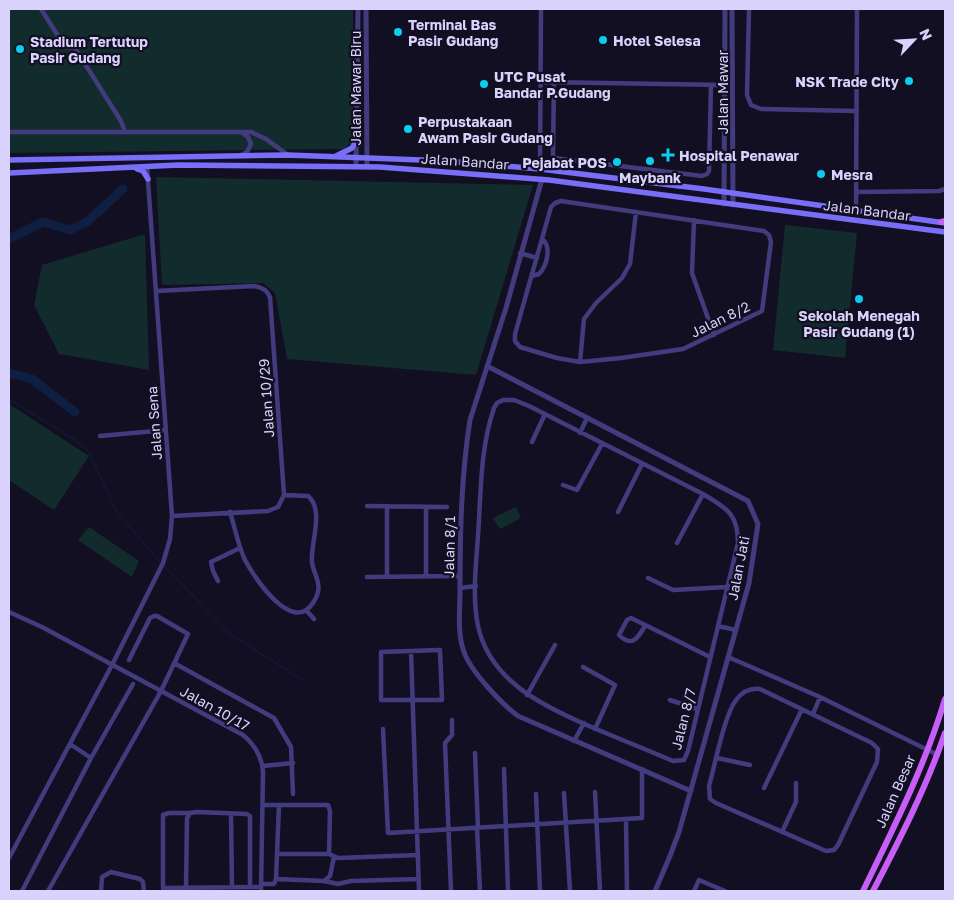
<svg xmlns="http://www.w3.org/2000/svg" width="954" height="900" viewBox="0 0 954 900" font-family="'Golos Text',sans-serif">
<rect width="100%" height="100%" fill="#130f22"/>
<!-- green -->
<path fill="#122b2c" d="M9 9H353V142L343 149 9 153Z
M156 177 533 185 476 375 287 359 275 293 263 283 162 285Z
M785 225 857 233 845 358 773 350Z
M145 234 149 370 59 354 34 305 42 265Z
M9 404 89 456 54 510 9 480Z
M516 507 521 518 500 529 493 518Z
M89 527 139 561 132 577 78 540Z"/>
<g fill="none" stroke-linecap="round" stroke-linejoin="round">
<!-- stream -->
<path stroke="#0e1f42" stroke-width="1" d="M9 399 75 440 89 452 116 511 160 562
M163 565 230 634 304 681"/>
<!-- river -->
<path stroke="#0e1f42" stroke-width="9" d="M9 239 43 222 70 230 87 222 123 189
M9 373 32 379 75 412"/>
<!-- minor -->
<path stroke="#423c7f" stroke-width="4.5" d="M41 9 65 47 75 48 121 121 125 132
M749 9 747 95 751 105 761 109 857 111
M541 82 725 85
M554 82 553 154 554 158 702 176 707 174 709 171 711 85
M9 132H251L266 139 288 155
M241 155 247 152 251 144 248 137 241 132
M540 169 541 9
M856 192 939 191 945 189
M561 201 764 231 769 235 771 242 762 311 683 349 621 358 580 362 557 358 520 347 515 341V334L551 207 555 203Z
M856 210 857 9
M694 220 692 273 714 335
M520 253 537 258
M532 276 539 274C547 266 552 246 542 239
M156 291 254 286C262 287 267 290 270 297L284 495 278 507 268 511 172 516
M580 362 584 319 596 303 622 278 630 264 636 212
M503 400H514L529 406 703 494C726 508 738 513 738 543L688 751 684 760 673 761C645 749 617 738 589 726 543 706 490 681 478 626 472 597 476 565 478 536 481 493 480 449 494 408L497 403Z
M580 433 587 418
M100 436 166 430
M532 442 545 414
M563 485 577 490 602 444
M367 506 447 507
M387 506V577
M426 507V576
M230 512C235 528 238 545 245 560 254 577 292 635 313 603 325 585 314 577 312 562 310 544 325 510 308 496L284 495
M618 512 642 464
M677 543 703 494
M367 577 460 576
M648 578 673 590 727 587
M218 581 213 571 211 562 240 548
M460 588 476 586
M306 610 314 619
M9 612 42 627 243 735C255 745 262 756 263 772L261 891
M645 626C638 638 632 648 619 635L627 620 631 618 710 657
M718 626 736 630
M440 650 442 700H381V652Z
M411 651 419 891
M728 657 820 697 938 755
M174 663 274 718 291 747 293 794
M583 667 615 685 595 729
M760 689 872 743 878 749 877 762 838 845 834 850 826 851 716 803 710 799 709 786C715 765 724 716 736 700 742 692 751 688 760 689Z
M527 695 555 645
M670 700 697 709
M813 714 820 697
M383 729 388 833 642 818V769
M574 741 584 723
M70 744 91 758
M475 753 478 828
M717 758 750 765
M263 766 293 763
M504 769 508 891
M764 788 802 709
M595 792 600 891
M564 793 570 891
M536 794 540 891
M263 805H328L330 811 329 854
M191 813H169L163 815V888L261 887
M231 815 232 887
M626 819 627 891
M477 828 480 891
M782 832 796 802V783
M278 854H329L338 858 418 855
M9 858 112 665 163 563 170 539 172 516 147 167
M276 879 279 805
M324 881 330 876 334 857
M261 884H274L276 879 324 881 338 884 351 881 418 879
M186 888 187 818 190 813 197 812 247 814 250 816V887
M22 891 91 758 133 684
M48 891 161 691 188 634 157 616H154L150 618 129 660
M101 891 102 877 111 872 140 879 143 882 144 891
M451 891 445 743 452 735V720
M694 891 699 880 725 891"/>
<!-- tertiary -->
<path stroke="#423c7f" stroke-width="5" d="M366 9 367 166
M732 9 733 205
M356 166 358 9
M542 179 506 308 470 420C461 477 460 535 460 592 460 611 457 633 464 652 471 672 502 704 518 716L691 791
M724 204 725 9
M487 366 748 501 758 524 749 583 679 832 670 856 655 891"/>
<!-- secondary -->
<path stroke="#786ef8" stroke-width="5.5" d="M336 156 352 148 356 141
M9 160 288 155 448 161 540 169 704 189 945 223
M137 169 143 171 148 179
M9 173 178 165 380 167 549 180 945 232"/>
<!-- primary -->
<path stroke="#c65ef7" stroke-width="6" d="M941 222 945 221
M863 891C893 829 925 766 945 699
M873 891C900 839 926 788 945 733"/>
</g>
<!-- markers -->
<g fill="#0bcdf0" stroke="#130f22" stroke-width="2">
<circle cx="398" cy="32" r="5"/>
<circle cx="603" cy="40" r="5"/>
<circle cx="20" cy="49" r="5"/>
<circle cx="909" cy="81" r="5"/>
<circle cx="484" cy="84" r="5"/>
<circle cx="408" cy="129" r="5"/>
<path d="M665.5 147.5h5v5h5v5h-5v5h-5v-5h-5v-5h5z"/>
<circle cx="650" cy="161" r="5"/>
<circle cx="617" cy="162" r="5"/>
<circle cx="821" cy="174" r="5"/>
<circle cx="859" cy="299" r="5"/>
</g>
<g text-anchor="middle" dominant-baseline="central" stroke-width="4.5" stroke-linejoin="round" paint-order="stroke">
<!-- poi labels -->
<g font-size="14" font-weight="bold" fill="#d9d2fd" stroke="#130f22" text-anchor="start">
<text x="408" y="24">Terminal Bas<tspan x="408" dy="16">Pasir Gudang</tspan></text>
<text x="613" y="40">Hotel Selesa</text>
<text x="30" y="41">Stadium Tertutup<tspan x="30" dy="16">Pasir Gudang</tspan></text>
<text x="494" y="76">UTC Pusat<tspan x="494" dy="16">Bandar P.Gudang</tspan></text>
<text x="899" y="81" text-anchor="end">NSK Trade City</text>
<text x="418" y="121">Perpustakaan<tspan x="418" dy="16">Awam Pasir Gudang</tspan></text>
<text x="679" y="155">Hospital Penawar</text>
<text x="607" y="162" text-anchor="end">Pejabat POS</text>
<text x="831" y="174">Mesra</text>
<text x="650" y="177" text-anchor="middle">Maybank</text>
<text x="859" y="315" text-anchor="middle">Sekolah Menegah<tspan x="859" dy="16">Pasir Gudang (1)</tspan></text>
</g>
<!-- street labels -->
<g font-size="14" fill="#d9d2fd" stroke="#130f22">
<text transform="translate(355 88) rotate(-90)">Jalan Mawar Biru</text>
<text transform="translate(722 92) rotate(-90)">Jalan Mawar</text>
<text transform="translate(465 161) rotate(4)">Jalan Bandar</text>
<text transform="translate(867 210) rotate(7)">Jalan Bandar</text>
<text transform="translate(720 319) rotate(-26)">Jalan 8/2</text>
<text transform="translate(266 398) rotate(-94)">Jalan 10/29</text>
<text transform="translate(154 423) rotate(-94)">Jalan Sena</text>
<text transform="translate(449 547) rotate(-89)">Jalan 8/1</text>
<text transform="translate(738 568) rotate(-79)">Jalan Jati</text>
<text transform="translate(215 708) rotate(29)">Jalan 10/17</text>
<text transform="translate(683 719) rotate(-76)">Jalan 8/7</text>
<text transform="translate(895 791) rotate(-66)">Jalan Besar</text>
</g>
</g>
<!-- border -->
<rect width="954" height="900" fill="none" stroke="#d9d2fd" stroke-width="20"/>
<!-- north arrow -->
<g transform="translate(914 40) rotate(65)" stroke="#130f22" stroke-width="4" paint-order="stroke">
<path d="M0-4L9 19L0 12L-9 19Z" fill="#d9d2fd"/>
<text y="-8" font-size="14" font-weight="bold" text-anchor="middle" fill="#d9d2fd">N</text>
</g>
</svg>
